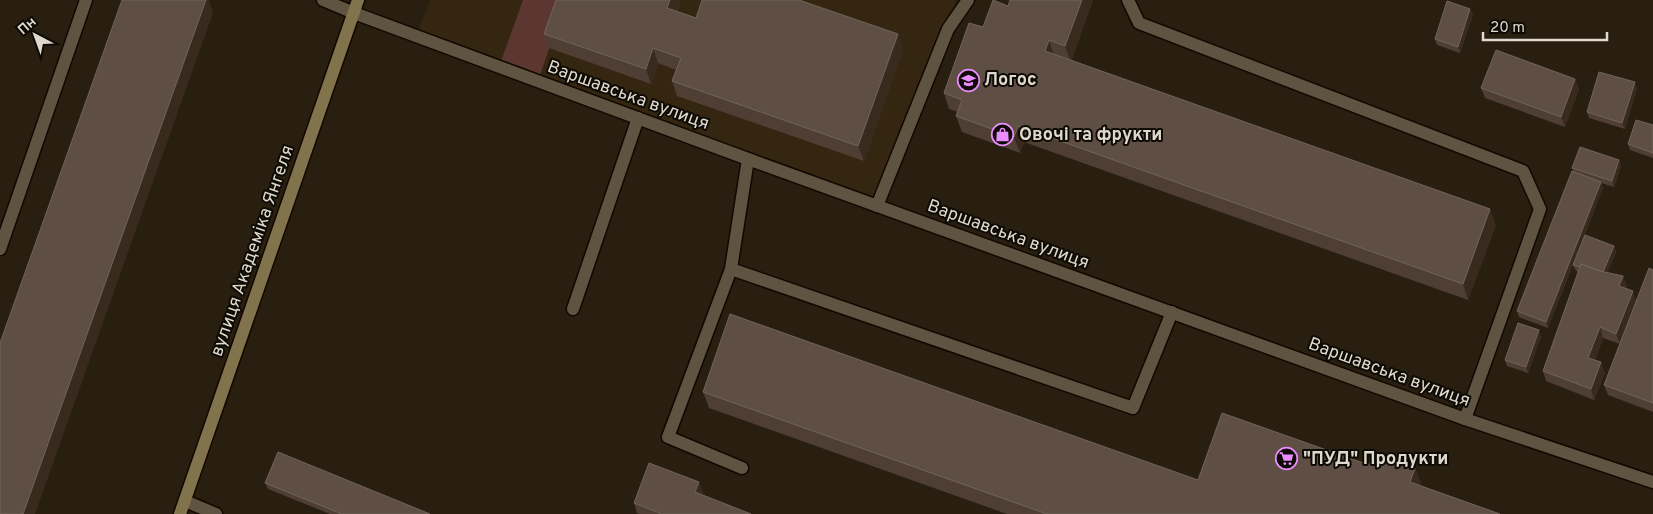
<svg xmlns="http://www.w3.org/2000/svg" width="1653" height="514" viewBox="0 0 1653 514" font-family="Overpass,sans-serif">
<rect width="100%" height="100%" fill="#291f10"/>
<!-- built -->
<path fill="#352611" d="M430 0H956L948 29 877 206 416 36Z"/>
<!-- green -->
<path fill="#5c3732" d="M523 0H566L538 81 499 67Z"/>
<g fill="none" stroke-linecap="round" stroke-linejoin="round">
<defs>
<path id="service" d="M323 0 354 13
M1128 0 1139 23 1523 171 1540 209 1465 419
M748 159 731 269 1133 408 1172 312
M877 206 948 29 968 0
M0 249 86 0
M731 269 668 437 742 468
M573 309 638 118
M185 501 216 514"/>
<path id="minor" d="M354 13 748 159 1465 419 1653 482"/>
<path id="secondary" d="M180 514 358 0"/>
</defs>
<!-- service casing -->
<use href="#service" stroke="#120800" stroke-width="15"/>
<!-- minor casing -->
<use href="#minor" stroke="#120800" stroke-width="15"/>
<!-- secondary casing -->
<use href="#secondary" stroke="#120800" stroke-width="15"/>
<!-- service -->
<use href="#service" stroke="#5f5342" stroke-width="12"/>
<!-- minor -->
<use href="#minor" stroke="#5f5342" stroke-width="12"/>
<!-- secondary -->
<use href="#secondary" stroke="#81734c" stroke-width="12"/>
</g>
<!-- wall -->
<path fill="#4f3e34" d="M680 0 677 11 696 18 903 49 864 161 677 96 672 81 676 70 658 63 651 84 549 48 544 34Z
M1093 0 1071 60 1496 225 1468 300 1024 142 1020 153 962 132 956 116 958 112 949 109 944 93 983 27 1008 6Z
M1470 9 1473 15 1460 53 1437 45 1435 39Z
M1575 79 1579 89 1565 127 1485 98 1481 88Z
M1637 88 1625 129 1589 118 1587 112Z
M1653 125V158L1630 150 1628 144Z
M1619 160 1621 166 1614 187 1601 183 1603 188 1548 328 1519 317 1517 311 1574 172 1572 168Z
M1614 246 1616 252 1607 273 1623 276 1627 286 1626 288 1636 301 1653 270V412L1608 395 1604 385 1620 344 1603 338 1595 360 1605 373 1594 400 1546 381 1543 371 1579 272 1576 271 1573 265Z
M1541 336 1528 373 1507 366 1505 360Z
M703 392 1198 480 1369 465 1415 468 1421 484 1420 486 1500 514H1007L709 408Z
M699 482 703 493 702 495 751 514H640L637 513 634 503Z
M265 483 430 514H330L268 489Z"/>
<!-- shaded-wall -->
<path fill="#392a1e" d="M206 0H209L213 13 35 514H23Z
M670 0H680L673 22 667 8Z
M1082 0H1093L1071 63 1065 46Z
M1470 9 1473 15 1460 53 1458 47Z
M898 34 903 49 864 161 858 146Z
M1049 40 1054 56 1045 51Z
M653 48 658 63 651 84 646 69Z
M1575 79 1579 89 1565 127 1561 117Z
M1635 82 1637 88 1625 129 1622 123Z
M1018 126 1024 142 1020 153 1014 137Z
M1619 160 1621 166 1614 187 1612 181Z
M1601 182 1603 188 1548 328 1546 322Z
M1490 209 1496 225 1468 300 1463 284Z
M1614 246 1616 252 1604 282 1602 276Z
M1623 276 1627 286 1623 296 1619 286Z
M1633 291 1637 302 1620 344 1616 334Z
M1600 327 1603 338 1592 368 1588 358Z
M1539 330 1541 336 1528 373 1526 367Z
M1601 362 1605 373 1594 400 1591 389Z
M1415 468 1421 484 1416 498 1410 482Z
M699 482 703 493 699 503 695 492Z"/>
<!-- building -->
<path fill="#5e4e44" stroke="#72645a" d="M122 0H206L23 514H0V343Z
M556 0H670L667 8 696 18 702 0H799L898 34 858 146 672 81 681 58 653 48 646 69 544 34Z
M993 0 1008 6 1010 0H1082L1065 46 1049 40 1045 51 1490 209 1463 284 1018 126 1014 137 956 116 962 100 944 93 969 23 983 27Z
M1447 1 1470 9 1458 47 1435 39Z
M1496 50 1575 79 1561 117 1481 88Z
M1599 72 1635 82 1622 123 1587 112Z
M1636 120 1653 125V153L1628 144Z
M1580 147 1619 160 1612 181 1572 168Z
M1572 171 1601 182 1546 322 1517 311Z
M1585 235 1614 246 1603 272 1581 264 1580 267 1573 265Z
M1581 264 1600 271 1623 276 1619 286 1633 291 1616 334 1600 327 1588 358 1601 362 1591 389 1543 371Z
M1649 268 1653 270V403L1604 385Z
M730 314 1198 480 1222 413 1369 465 1374 453 1415 468 1410 482 1500 514H1047L703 392Z
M1518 323 1539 330 1526 367 1505 360Z
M278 452 430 514H342L265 483Z
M649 463 699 482 695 492 751 514H662L634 503Z"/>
<!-- icons -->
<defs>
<symbol id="school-ring" viewBox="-11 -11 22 22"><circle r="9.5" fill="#0e0a04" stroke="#e98dfe" stroke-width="1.5"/><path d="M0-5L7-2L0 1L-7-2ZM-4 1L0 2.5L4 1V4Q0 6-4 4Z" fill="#e98dfe"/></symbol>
<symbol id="shop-ring" viewBox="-11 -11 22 22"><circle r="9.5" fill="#0e0a04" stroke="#e98dfe" stroke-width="1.5"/><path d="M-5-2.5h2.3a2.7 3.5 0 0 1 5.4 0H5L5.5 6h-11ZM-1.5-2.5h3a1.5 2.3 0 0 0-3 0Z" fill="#e98dfe"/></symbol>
<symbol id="supermarket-ring" viewBox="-11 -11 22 22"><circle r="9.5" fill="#0e0a04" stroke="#e98dfe" stroke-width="1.5"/><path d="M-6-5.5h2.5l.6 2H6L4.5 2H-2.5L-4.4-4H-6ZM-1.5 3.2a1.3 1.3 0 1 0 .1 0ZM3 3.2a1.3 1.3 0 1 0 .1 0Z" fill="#e98dfe"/></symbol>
</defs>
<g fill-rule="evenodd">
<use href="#school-ring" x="956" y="68" width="25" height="25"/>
<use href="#shop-ring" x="990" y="122" width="25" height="25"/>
<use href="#supermarket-ring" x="1274" y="446" width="25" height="25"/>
</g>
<g text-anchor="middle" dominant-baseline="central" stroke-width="4" stroke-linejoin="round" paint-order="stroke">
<!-- poi labels -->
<g font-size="18" font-weight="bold" fill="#dfd8ce" stroke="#0e0a04" text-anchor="start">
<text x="984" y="80">Логос</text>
<text x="1019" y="135">Овочі та фрукти</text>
<text x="1303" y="459">"ПУД" Продукти</text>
</g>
<!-- street labels -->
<g font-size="18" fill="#dfd8ce" stroke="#0e0a04">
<text transform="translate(628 96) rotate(20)">Варшавська вулиця</text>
<text transform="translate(1008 235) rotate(20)">Варшавська вулиця</text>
<text transform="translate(253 251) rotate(-71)">вулиця Академіка Янгеля</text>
<text transform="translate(1389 373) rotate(20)">Варшавська вулиця</text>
</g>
</g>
<!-- north arrow -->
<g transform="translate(35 35) rotate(319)" stroke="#0e0a04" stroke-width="4" paint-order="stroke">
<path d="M0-4L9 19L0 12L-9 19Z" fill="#dfd8ce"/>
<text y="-8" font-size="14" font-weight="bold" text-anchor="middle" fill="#dfd8ce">Пн</text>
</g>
<!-- scale -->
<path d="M1483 32v8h124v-8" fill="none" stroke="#dfd8ce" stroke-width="2.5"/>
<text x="1490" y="32" font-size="15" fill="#dfd8ce" stroke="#0e0a04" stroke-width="4" paint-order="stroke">20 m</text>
</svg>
